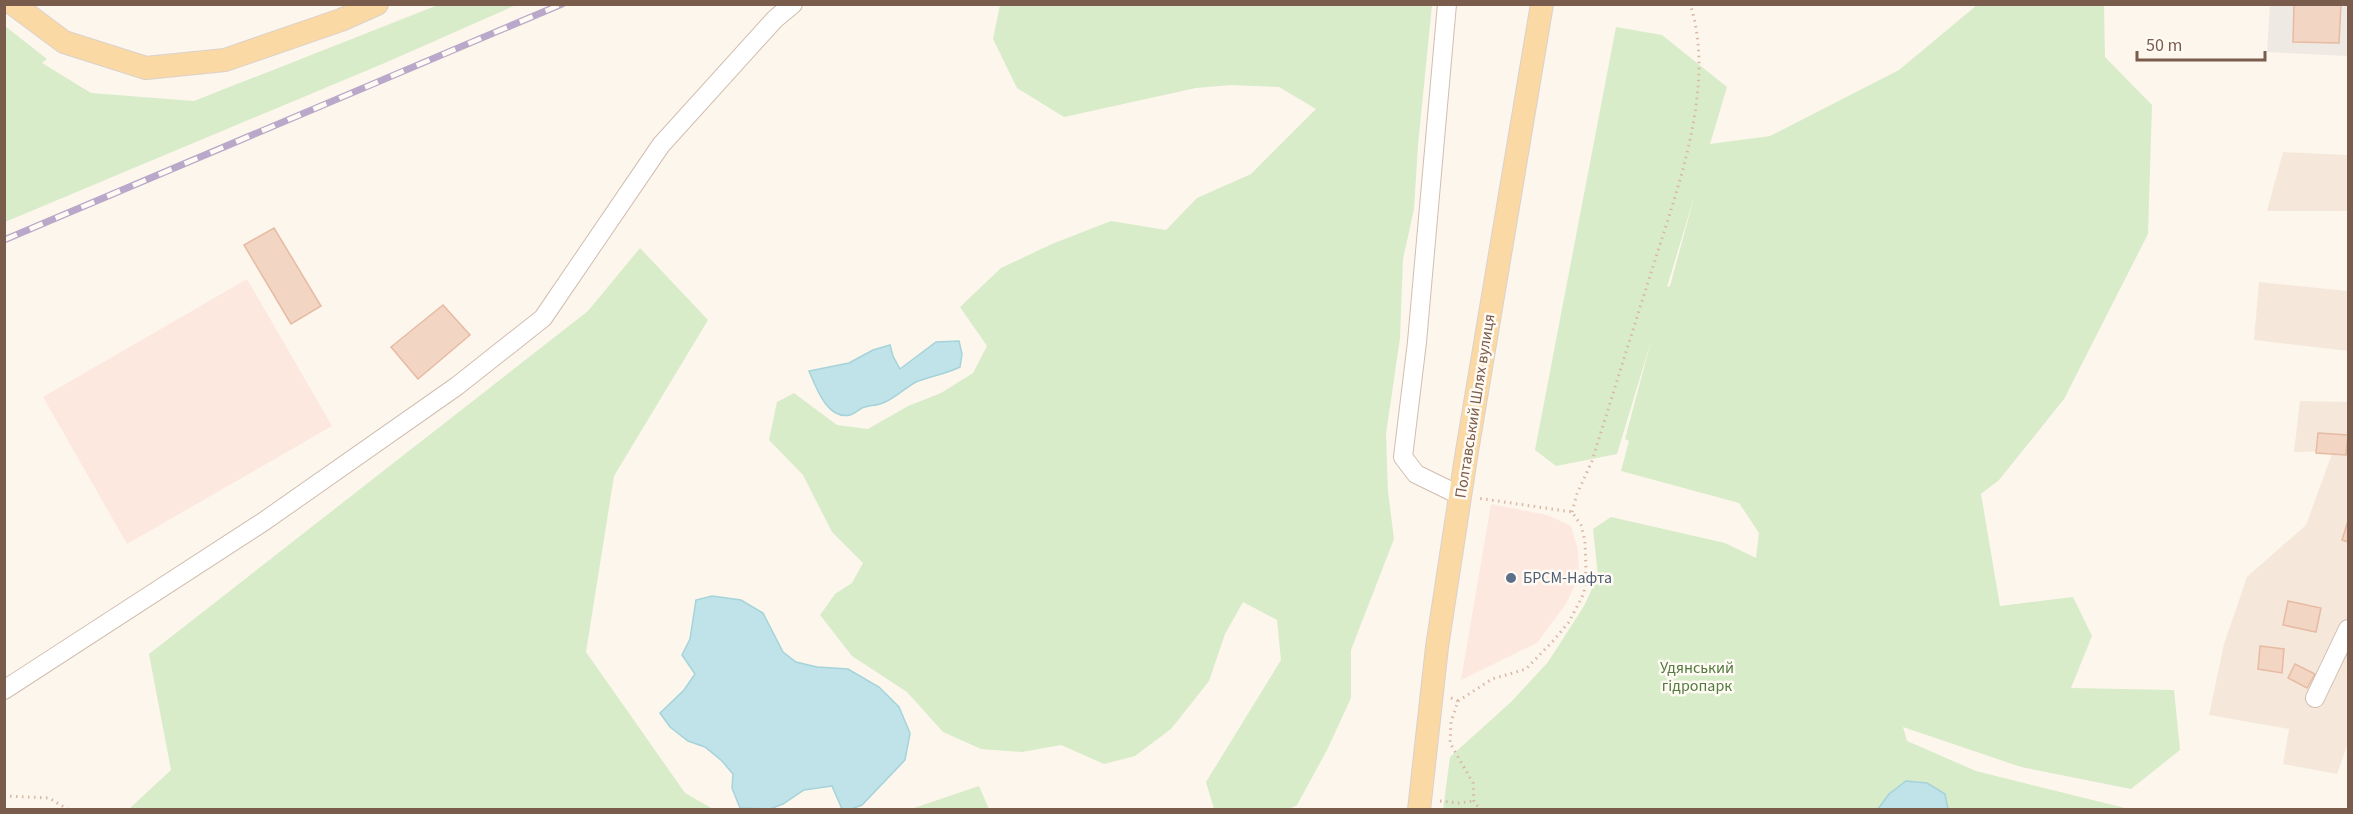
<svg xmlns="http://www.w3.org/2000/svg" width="2353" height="814" viewBox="0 0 2353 814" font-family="'Source Sans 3',sans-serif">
<rect width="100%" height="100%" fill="#fdf6ec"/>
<!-- residential -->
<path fill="#f5e8da" d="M2283 152 2348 155V211H2267Z
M2259 282 2348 291V351L2254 340Z
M2348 396V743L2337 774 2283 764 2289 729 2209 715 2224 644 2247 577 2306 525 2333 451 2294 452 2300 401 2347 402Z"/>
<!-- commercial -->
<path fill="#fde8e0" d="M247 279 332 426 127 544 43 397Z
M1491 504 1547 515 1571 526 1578 550 1579 577 1566 604 1537 643 1461 680Z"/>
<!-- industrial -->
<path fill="#efe9e4" d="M2270 5H2348V56L2267 52Z"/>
<!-- green -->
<path fill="#d8ecc9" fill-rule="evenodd" d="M438 5H516L387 62 5 222V26L47 59 42 63 91 93 194 101Z
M1000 5H1432L1418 145 1414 209 1403 259 1400 338 1386 434 1388 491 1394 539 1351 650V698L1327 750 1297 805 1289 809H1214L1206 782 1281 660 1277 620 1243 602 1225 634 1209 681 1171 729 1135 756 1104 764 1061 745 1022 752 981 749 943 732 907 692 852 656 820 615 835 594 852 583 863 563 832 532 803 475 769 440 777 402 794 393 837 425 868 429 908 406 941 393 973 373 987 346 960 307 1001 268 1052 244 1111 221 1166 230 1197 198 1251 174 1316 109 1279 87 1231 85 1196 88 1064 117 1017 88 993 39Z
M1977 5H2104L2105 57 2152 105 2148 234 2064 399 1999 480 1981 494 2000 606 2073 597 2092 636 2071 688 2174 690 2180 750 2131 789 2021 767 1903 727 1907 741 1976 771 2129 809 1443 810 1450 757 1511 702 1548 662 1584 606 1598 576 1593 529 1611 517 1725 543 1756 558 1759 533 1739 503 1621 471 1629 441 1625 439 1651 341 1617 454 1556 466 1535 450 1616 27 1662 35 1727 87 1710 144 1770 136 1899 70ZM1695 194 1670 286 1667 287Z
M640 248 708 320 614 476 586 652 685 793 713 809H129L171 770 149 654 588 311Z
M979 786 989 809H911Z"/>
<!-- water -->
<path fill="#bfe3e8" stroke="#a5d3da" stroke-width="1.5" d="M959 341 962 354 960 367C946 374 931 376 916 382 905 388 896 397 885 402 878 406 869 405 862 408 858 410 854 414 850 415 827 420 816 387 809 371L849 363 873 350 890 345 893 356 900 369 936 342Z
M712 596 741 600 763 613 783 652 796 662 817 667 848 669 879 687 899 707 910 733 905 760 862 805 851 809H842L832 786 804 790 783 804 770 809 740 808 732 788 733 774 722 761 705 747 688 741 670 727 660 713 684 690 695 674 682 655 690 639 696 600Z
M1906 781 1927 783 1945 794 1948 809H1878L1889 794Z"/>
<!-- building -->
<path fill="#f3d5c3" stroke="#e6bba3" stroke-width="1.5" d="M2294 4H2341L2339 43 2293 42Z
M274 228 321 306 291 324 244 245Z
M443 305 470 335 418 379 391 347Z
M2318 433 2348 435 2346 455 2316 453Z
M2348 521V542L2342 540Z
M2288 601 2321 608 2316 632 2283 625Z
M2260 646 2284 649 2282 673 2258 669Z
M2295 664 2315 674 2307 688 2288 678Z"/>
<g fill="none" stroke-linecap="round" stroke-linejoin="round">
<defs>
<path id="minor" d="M1447 4 1417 342 1403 457 1416 474 1461 496
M4 690 263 522 457 386 543 318 661 145 775 19 793 4
M2315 698 2348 629"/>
<path id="major" d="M13 4 64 42 146 68 225 60 341 20 377 4
M1419 810 1437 647 1467 451 1542 4"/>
</defs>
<!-- minor casing -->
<use href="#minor" stroke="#d1beb0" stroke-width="20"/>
<!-- major casing -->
<use href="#major" stroke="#dad1cd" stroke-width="24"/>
<!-- path -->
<path stroke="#d9b8a5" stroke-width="3" stroke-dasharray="1.5 4.5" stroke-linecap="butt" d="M1572 512 1577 494 1592 461C1611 400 1630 339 1649 279 1674 198 1718 88 1690 4
M1451 698 1458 701 1451 722 1450 743 1473 783 1474 801 1480 810
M1458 701 1492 679 1526 669 1553 641 1569 622 1584 593 1586 570 1585 541 1581 525 1572 512 1477 498
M4 796 49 798 69 810
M1440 801 1459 803 1474 801"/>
<!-- minor -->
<use href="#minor" stroke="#fff" stroke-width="18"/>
<!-- major -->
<use href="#major" stroke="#fbd9a5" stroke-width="22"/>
<defs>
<path id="rail" d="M4 240 562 4"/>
</defs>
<!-- rail casing -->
<use href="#rail" stroke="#b9a8c9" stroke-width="7"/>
<!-- rail -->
<use href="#rail" stroke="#fffaf3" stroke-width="4.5" stroke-dasharray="14" stroke-linecap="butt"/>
</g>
<!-- markers -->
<circle fill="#5c6f8a" stroke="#fffaf3" stroke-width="2" cx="1511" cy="578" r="6"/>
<g text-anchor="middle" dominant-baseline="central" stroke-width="5" stroke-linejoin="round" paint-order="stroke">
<!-- street labels -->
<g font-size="16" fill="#7a5c4d" stroke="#fffaf3">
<text transform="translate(1475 406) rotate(-81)">Полтавський Шлях вулиця</text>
</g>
<!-- service labels -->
<g font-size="16" fill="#4e5e75" stroke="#fffaf3" text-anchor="start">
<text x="1523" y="578">БРСМ-Нафта</text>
</g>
<!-- park labels -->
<g font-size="16" fill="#537a41" stroke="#fffaf3">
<text x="1697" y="668">Удянський<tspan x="1697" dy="18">гідропарк</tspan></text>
</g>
</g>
<!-- border -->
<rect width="2353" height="814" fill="none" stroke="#7a5c4d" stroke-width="12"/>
<!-- scale -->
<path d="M2137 51v9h128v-9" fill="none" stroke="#7a5c4d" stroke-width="3"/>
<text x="2146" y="51" font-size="18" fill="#7a5c4d" stroke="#fffaf3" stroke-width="4.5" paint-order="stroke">50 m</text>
</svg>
